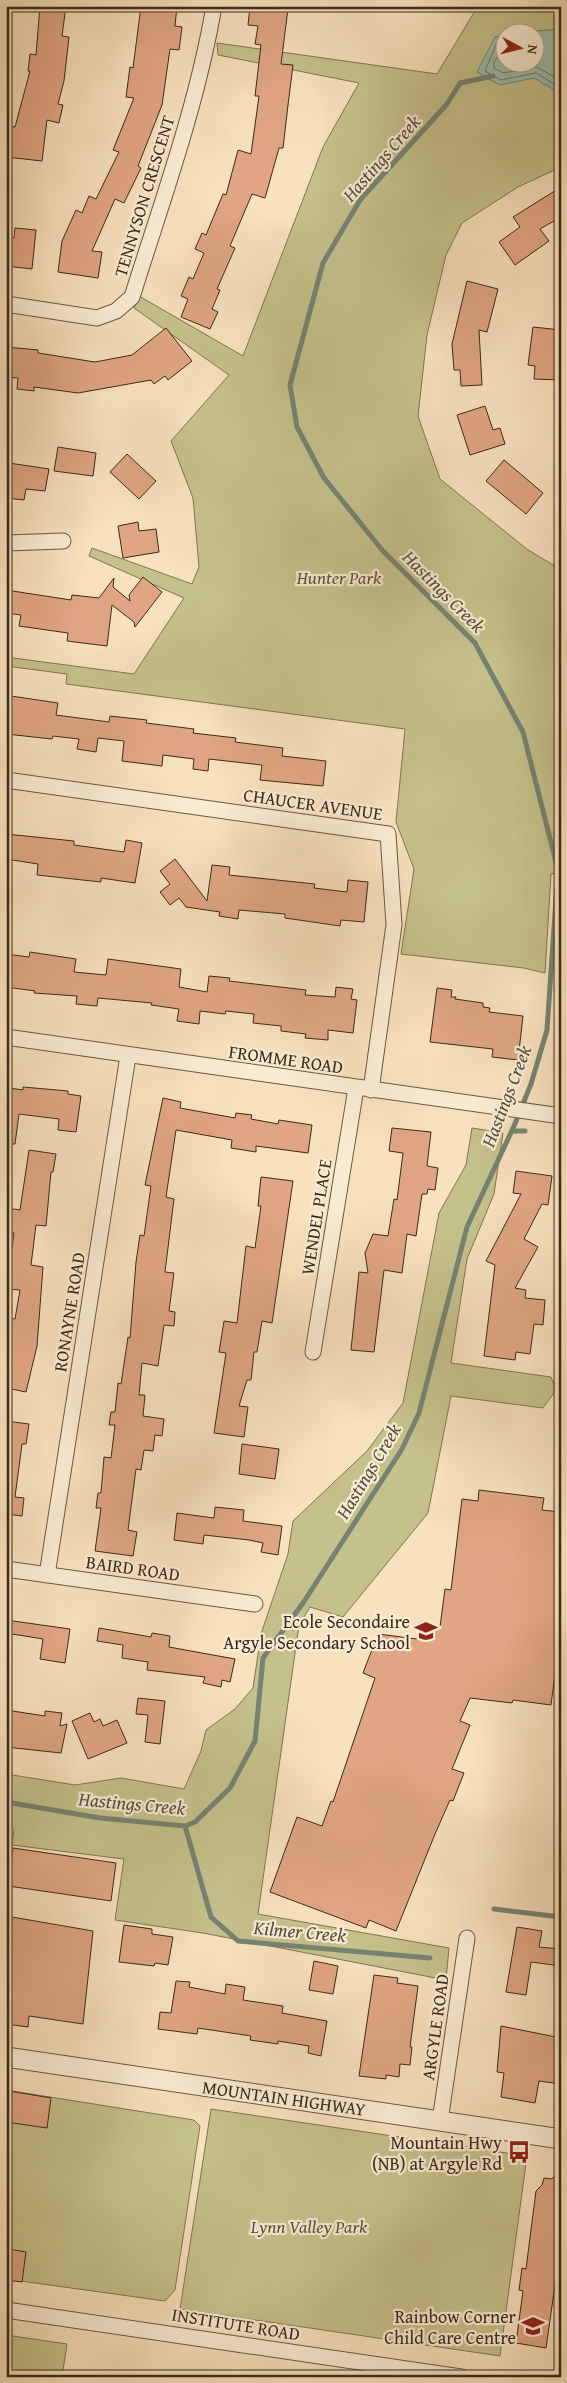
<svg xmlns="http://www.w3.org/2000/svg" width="567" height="2383" viewBox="0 0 567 2383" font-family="'Gentium Book Plus',serif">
<rect width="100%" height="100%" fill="#f8e1bd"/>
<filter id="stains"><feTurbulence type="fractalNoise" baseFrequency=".004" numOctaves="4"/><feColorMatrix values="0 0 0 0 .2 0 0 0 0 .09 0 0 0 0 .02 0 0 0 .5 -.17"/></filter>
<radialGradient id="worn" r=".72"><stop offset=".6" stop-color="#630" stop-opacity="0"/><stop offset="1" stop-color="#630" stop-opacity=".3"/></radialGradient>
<!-- green -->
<path fill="#c5c18c" stroke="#807652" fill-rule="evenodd" d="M478 6H561V167L518 187 462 223 446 255 427 335 418 416 440 479 528 550 555 566H561V873L551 874 545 973 524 968 401 954 414 869 396 822 405 729 66 684 67 674 6 666V657L134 674 184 598 89 556 92 548 192 584 199 567 193 498 171 441 229 375 134 308 139 296 243 356 323 147 359 83 218 55 217 43 437 74ZM504 32H534V62H504Z
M472 1128 503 1133 494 1194 467 1259 451 1363 551 1377 556 1390 543 1408 451 1396 428 1513 343 1617 310 1607 299 1625 258 1914 449 1948 446 1980 203 1933 115 1920 124 1859 12 1845 14 1829 6 1828V1774L75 1785 121 1778 184 1789 201 1751 206 1730 235 1709 253 1688 261 1634 288 1554 293 1521 367 1451 403 1403 439 1213 466 1165Z
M6 2090 194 2120 200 2126 175 2290 165 2301 6 2279Z
M211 2109 527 2156 500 2356 180 2309Z
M6 2335 67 2344 62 2377H6Z"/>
<!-- water -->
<path fill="#9dbeae" stroke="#768372" d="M561 29V94L534 78 500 85 477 72 495 37 504 35V62H534V32H521Z"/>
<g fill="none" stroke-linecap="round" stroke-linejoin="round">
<!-- shore -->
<path stroke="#6c7464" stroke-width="1" d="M504 40 497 42 485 71 501 80 536 73 561 88
M504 47 494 62V68L503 73 536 67 561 80"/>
<!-- stream -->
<path stroke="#768372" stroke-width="5" d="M512 1131H525
M6 1802 100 1818 185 1826 195 1822 230 1788 255 1741 263 1658 303 1603 402 1449 419 1413 467 1227 514 1126 531 1084 547 1030 558 870 523 732 475 643 383 551 324 478 297 427 290 385 323 263 360 200 447 104 460 83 493 76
M185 1826 211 1917 238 1941 430 1958
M494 1909 561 1917"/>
</g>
<!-- building -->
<path fill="#e0a584" stroke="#3b2a19" d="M40 6H66L62 36 69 37 64 81 58 104 63 105 59 123 47 120 42 161 6 157V126L15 127 30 71H28L30 54 36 55Z
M141 6H177L175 26 182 27 179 50 170 49 162 105 138 166 141 168 124 203 115 199 92 251 102 252 98 278 58 272 62 241 76 210 82 213 89 196 96 199 119 152 113 150 134 98 126 97 130 67 133 68Z
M250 6 288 9 281 64 293 65 288 105 283 148H279L265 198 252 194 230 246 235 248 217 289 220 290 212 309 218 312 210 329 181 317 188 299 181 296 189 277 193 279 204 253 195 249 202 233 206 235 223 194 226 195 238 150 251 154 259 96H255L261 45 255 44 258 26 248 25Z
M561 187V217L540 229 549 241 515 265 499 242 520 227 513 217Z
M15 228 36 230 32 269 6 266V238H14Z
M467 281 498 289 487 332 479 330 482 385 461 386 460 370H454L452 344Z
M533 327 561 330V380L534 379 535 366 528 365Z
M166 328 192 361 168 380 165 376 154 384 151 380 78 393 34 387V391L17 389 18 378 6 377V347L38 350V353L95 362 132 355Z
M485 406 493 430 500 428 505 444 470 455 457 415Z
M58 447 96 453 93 476 54 471Z
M127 454 156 481 139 499 110 472Z
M504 460 543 493 526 514 486 481Z
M9 463 49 469 45 491 26 489 24 500 6 498Z
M138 522 139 531 156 529 159 552 123 558 118 526Z
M143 577 162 592 135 627 134 622 112 605 107 646 67 641 68 633 19 626 21 615 6 613V590L71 600 72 595 99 598 114 578 113 587 130 601 129 595Z
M11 696 58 703 56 715 109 722 110 716 147 720 146 723 194 729 193 733 236 738 235 742 283 748 282 756 326 761 323 786 260 780 262 765 209 759 208 771 193 769 194 759 163 755 162 766 122 761 124 741 98 738 96 752 77 749 79 739 53 736 52 739 6 734Z
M6 834 74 841V845L124 852 126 840 142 843 135 883 101 878V882L37 875 38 864 6 859Z
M175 859 207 901 212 865 230 867 229 875 315 884 314 888 347 892 348 880 368 882 364 922 341 920 340 926 285 918V914L239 910 238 919 219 916 220 912 186 907 179 898 170 905 160 892 170 884 160 871Z
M30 952 76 959 74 972 106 975 108 959 181 969 179 987 207 992 209 976 230 978 229 981 306 990 305 995 335 997 336 987 353 989 351 999 357 1000 353 1033 328 1030V1040L305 1038 306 1034 281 1031V1026L253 1023 254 1014 226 1011 225 1014 200 1011 199 1024 177 1021 179 1009 151 1005 152 1003 98 998 97 1006 76 1004 77 996 34 993 35 991 6 987V954L29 957Z
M437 988 452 990 451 997H456L455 999 483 1003V1007L490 1008 489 1012 523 1016 518 1060 492 1057 493 1049 430 1042Z
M23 1087 68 1091V1094L81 1096 76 1132 58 1130 59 1119 19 1114 15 1144H6L9 1088 23 1090Z
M163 1098 181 1102 180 1108 235 1118 236 1113 252 1115 251 1119 278 1124 279 1120 312 1125 308 1153 256 1146V1152L231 1148 232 1140 176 1130 166 1197 174 1199 165 1272 174 1273 169 1311 175 1312 174 1326 164 1325 158 1366 142 1363 139 1395H145L143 1416 164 1419 162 1436 155 1435 153 1451 144 1450 141 1470 136 1469 128 1530 137 1532 133 1556 95 1551 101 1508H96L98 1493H101L104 1457 111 1458 115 1425H109L111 1412H115L118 1383 121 1384 128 1337 130 1338 136 1262 140 1235 144 1236 151 1186 145 1185Z
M392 1128 431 1132 427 1166 438 1168 435 1190 428 1189 427 1194H422L416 1236 407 1234 402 1273 384 1270 374 1352 351 1350 359 1272 368 1273 365 1253 373 1234 388 1236 394 1199 397 1200 403 1153 389 1151Z
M29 1150 56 1154 53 1172H51L46 1226 36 1225 31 1265 43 1267 37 1346 26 1392 6 1388V1318L15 1319 20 1290 6 1289V1263H10L14 1233 6 1232V1216L7 1208 20 1210Z
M516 1171 552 1176 548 1205 542 1204 524 1239 538 1247 515 1288 526 1290 525 1298 545 1300 543 1325 534 1324 530 1354 516 1352 515 1360 484 1356 495 1265 486 1261 521 1194 513 1193Z
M261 1177 293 1181 272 1323 262 1321 257 1352H254L251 1380H247L239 1406 248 1407 244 1437 214 1433 226 1353 219 1352 224 1321 237 1323 246 1246 255 1248 261 1206H258Z
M6 1421 29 1424 26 1444H22L15 1497 24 1498 22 1516 6 1514Z
M242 1444 279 1449 275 1479 239 1474Z
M479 1490 544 1498 542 1510 561 1512V1682H554L551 1705 513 1700 512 1703 470 1698 460 1721 470 1725 452 1769 464 1773 453 1801 450 1800 435 1834 396 1931 369 1920 366 1928 270 1892 297 1817 322 1826 331 1801 333 1802 375 1678 363 1673 378 1634 425 1640 427 1625 440 1627 445 1589 451 1590 462 1499 478 1501Z
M215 1507 244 1510 243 1521 282 1526 278 1555 261 1552 263 1543 249 1540 204 1535 203 1544 174 1540 177 1513 214 1518Z
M6 1620 70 1629 65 1663 40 1659 43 1639 6 1633Z
M99 1628 151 1637 152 1633 170 1636 169 1647 235 1659 230 1682 222 1680 221 1687 203 1683 205 1677 147 1670 148 1662 122 1658 123 1645 97 1641Z
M138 1698 165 1701 160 1744 145 1742 148 1715 136 1714Z
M6 1710 45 1716V1711L62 1713 60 1726 67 1724 61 1753 6 1747Z
M90 1713 94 1722 100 1719 103 1726 117 1720 127 1743 88 1759 72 1721Z
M13 1848 116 1863 111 1901 8 1886Z
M6 1916 93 1931 83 2024 29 2016 28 2027 6 2024Z
M124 1925 152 1929V1934L173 1937 168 1965 155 1963 154 1966 119 1962Z
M517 1927 542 1931 539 1947 561 1949V1966L531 1962 526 1995 506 1992Z
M314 1961 338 1966 333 1994 309 1990Z
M374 1975 398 1978 397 1983 418 1986 410 2047H412L410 2065 400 2064 399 2077 386 2075V2079L359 2076Z
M176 1981 190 1982 189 1987 225 1994 226 1984 245 1987 243 2000 283 2006 282 2013 327 2021 321 2056 308 2053 309 2046 278 2041V2044L250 2040 251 2036 198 2028 197 2034 158 2029 160 2012 171 2013Z
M501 2026 561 2038V2084L539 2081 535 2103 501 2097 504 2073 497 2072Z
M9 2091 51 2098 47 2128 6 2122Z
M561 2173V2243L546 2348 516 2343 523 2291 519 2290 522 2268 526 2269 536 2191 542 2185 544 2178 551 2179Z
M8 2249 26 2252 22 2282 6 2280Z"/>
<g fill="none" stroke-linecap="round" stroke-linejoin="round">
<defs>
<path id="minor" d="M6 304 97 318 116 311 132 297C162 201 197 106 214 6
M6 543 63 541
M6 780 388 834 394 925 371 1090
M6 1037 561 1116
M313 1352 356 1088
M6 1569 255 1604
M47 1575 128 1056
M440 2121 467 1938
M6 2310 461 2377"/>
<path id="tertiary" d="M6 2057 561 2139"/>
</defs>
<!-- minor casing -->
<use href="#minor" stroke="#6a5842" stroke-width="17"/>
<!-- tertiary casing -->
<use href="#tertiary" stroke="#6a5842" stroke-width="21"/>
<!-- minor -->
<use href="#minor" stroke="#faecd4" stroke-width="15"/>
<!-- tertiary -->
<use href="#tertiary" stroke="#faecd4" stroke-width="19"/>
</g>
<!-- icons -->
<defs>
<symbol id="school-bare" viewBox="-9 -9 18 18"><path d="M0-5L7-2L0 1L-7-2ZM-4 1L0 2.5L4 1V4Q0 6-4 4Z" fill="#8f2418" stroke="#faecd4" stroke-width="2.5" paint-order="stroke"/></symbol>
<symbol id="bus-bare" viewBox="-9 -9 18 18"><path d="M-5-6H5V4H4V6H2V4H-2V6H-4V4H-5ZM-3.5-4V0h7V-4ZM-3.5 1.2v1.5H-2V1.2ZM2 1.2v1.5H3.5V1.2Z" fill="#8f2418" stroke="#faecd4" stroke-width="2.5" paint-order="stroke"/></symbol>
</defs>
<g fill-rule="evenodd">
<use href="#school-bare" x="410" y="1615" width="32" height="32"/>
<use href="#bus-bare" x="503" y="2136" width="32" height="32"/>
<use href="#school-bare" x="517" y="2310" width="32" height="32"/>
</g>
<g text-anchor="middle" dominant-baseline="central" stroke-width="4.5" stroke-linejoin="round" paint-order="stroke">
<!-- street labels -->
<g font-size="18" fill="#3b2a19" stroke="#faecd4">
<text transform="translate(144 196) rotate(-73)">TENNYSON CRESCENT</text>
<text transform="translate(313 804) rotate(8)">CHAUCER AVENUE</text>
<text transform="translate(286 1059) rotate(8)">FROMME ROAD</text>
<text transform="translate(316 1217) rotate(-81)">WENDEL PLACE</text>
<text transform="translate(69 1312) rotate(-81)">RONAYNE ROAD</text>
<text transform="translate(133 1568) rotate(8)">BAIRD ROAD</text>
<text transform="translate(435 2027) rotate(-82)">ARGYLE ROAD</text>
<text transform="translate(284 2098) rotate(8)">MOUNTAIN HIGHWAY</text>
<text transform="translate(236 2324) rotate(9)">INSTITUTE ROAD</text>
</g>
<!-- park labels -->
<g font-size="18" font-style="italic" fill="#5e5036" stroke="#faecd4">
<text x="339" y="577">Hunter Park</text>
<text x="309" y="2226">Lynn Valley Park</text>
</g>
<!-- poi labels -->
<g font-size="18" fill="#3b2a19" stroke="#faecd4" text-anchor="end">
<text x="410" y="1621">Ecole Secondaire<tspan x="410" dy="21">Argyle Secondary School</tspan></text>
<text x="502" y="2142">Mountain Hwy<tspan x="502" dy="21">(NB) at Argyle Rd</tspan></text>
<text x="516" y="2316">Rainbow Corner<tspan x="516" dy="21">Child Care Centre</tspan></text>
</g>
<!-- water labels -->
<g font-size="19" font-style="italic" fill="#544f3e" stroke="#faecd4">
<text transform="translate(381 158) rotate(-49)">Hastings Creek</text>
<text transform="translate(444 591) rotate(45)">Hastings Creek</text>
<text transform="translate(506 1096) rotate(-69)">Hastings Creek</text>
<text transform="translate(368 1471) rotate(-59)">Hastings Creek</text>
<text transform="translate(132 1803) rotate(5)">Hastings Creek</text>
<text transform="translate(300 1931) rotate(5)">Kilmer Creek</text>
</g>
</g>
<!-- margin -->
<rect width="567" height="2383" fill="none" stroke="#f8e1bd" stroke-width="25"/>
<rect x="8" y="8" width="552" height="2368" fill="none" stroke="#3b2a19" stroke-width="2.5"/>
<rect x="12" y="12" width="542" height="2358" fill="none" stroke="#3b2a19"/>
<!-- north arrow -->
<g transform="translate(520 48) rotate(97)"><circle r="24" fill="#faecd4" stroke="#ae9e89"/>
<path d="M0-4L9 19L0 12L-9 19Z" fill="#8f2418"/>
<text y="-8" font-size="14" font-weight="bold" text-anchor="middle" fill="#3b2a19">N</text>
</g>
<rect width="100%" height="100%" filter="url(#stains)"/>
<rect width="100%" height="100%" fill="url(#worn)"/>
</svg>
